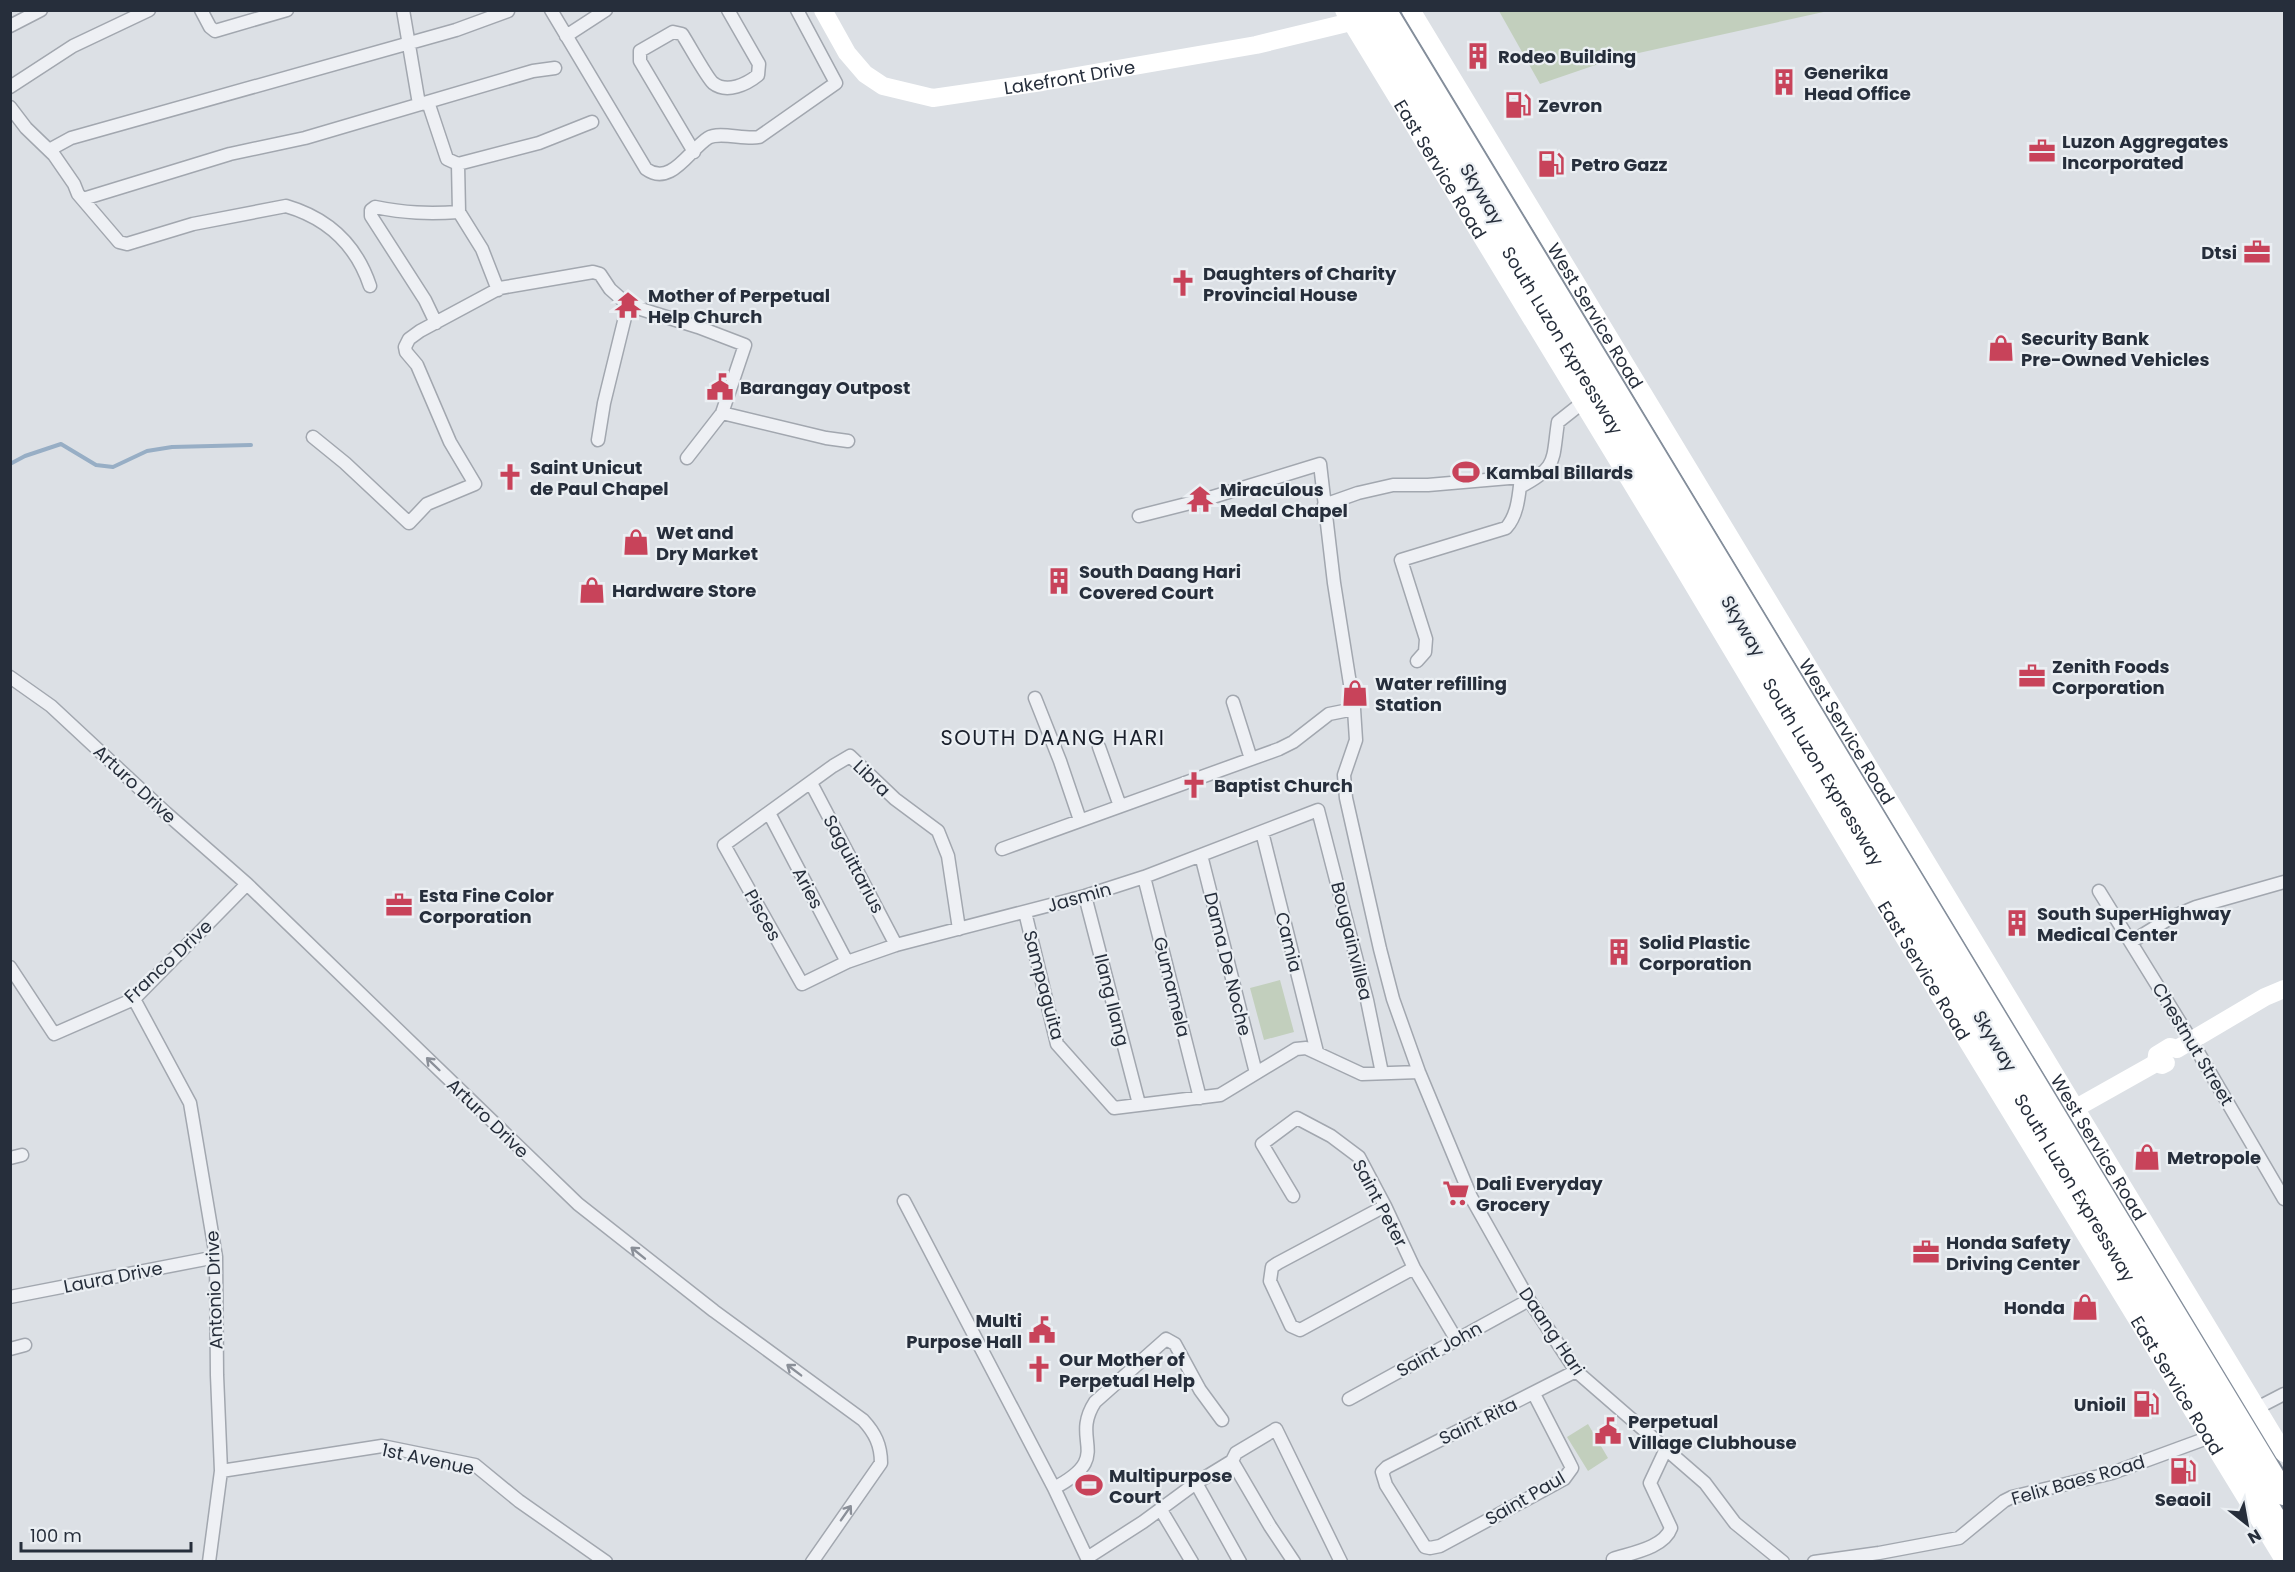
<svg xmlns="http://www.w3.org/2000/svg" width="2295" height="1572" viewBox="0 0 2295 1572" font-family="Poppins,sans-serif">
<rect width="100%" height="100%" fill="#dce0e5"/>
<!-- green -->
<path fill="#c2cfbd" d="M1499 11H1828L1616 58 1540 84Z
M1280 980 1294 1032 1264 1040 1250 988Z
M1588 1424 1608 1458 1588 1471 1567 1437Z"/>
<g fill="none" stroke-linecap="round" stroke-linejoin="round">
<!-- stream -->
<path stroke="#97aec5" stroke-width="4" d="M10 464 25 456 61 444 96 465 113 467 147 451 172 447 251 445"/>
<defs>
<path id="street" d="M201 10 210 27 215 31 287 10
M403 10 419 104
M551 10 646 169C671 187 689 150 708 138 719 131 745 140 759 137L836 83 797 10
M10 26 41 10
M566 36 606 10
M10 87 73 46 149 10
M428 102 447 159 458 164
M10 107 26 128 54 155 74 184 78 194 119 242 127 244 193 224 286 206C327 218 356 244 370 286
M49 150 71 138 456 30 508 11
M694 152 640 61V51L673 32 682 34C688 43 707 78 713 83 727 94 747 84 758 75L759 64 728 10
M83 199 230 154 305 138 533 71 555 68
M459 212 458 164 539 143 592 122
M436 323 425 300 371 216V210L375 207C405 213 428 214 459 212L482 249 498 290
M722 413 826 438 848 441
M313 437 345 463 409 523 427 504 475 484 450 442 417 365 406 352 405 347 409 339 420 331 500 288 593 272 600 274 610 289 628 305 698 327 745 345 722 413 687 458
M598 440 604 403 628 305
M1520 487C1558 467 1552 462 1558 422L1582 403
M1324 505 1358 493 1393 485H1428L1521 477C1519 494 1518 515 1506 528L1401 560 1426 639 1425 652 1417 661
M1139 516 1206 499 1320 464 1334 583 1354 709 1356 740 1344 775 1346 798 1380 949 1393 999 1419 1072 1471 1197 1529 1300 1576 1371 1705 1483 1735 1523 1783 1562
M10 677 51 706 166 813 247 884 578 1204 714 1311 863 1420C875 1433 881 1445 881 1463L812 1562
M1035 698 1060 761 1080 820
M1233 702 1251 759
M1099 747 1120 806
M811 783 896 945
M769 813 847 962
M1262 832 1317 1052
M1002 849 1279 749 1293 742 1329 714 1354 709
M1201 855 1256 1073
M1144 877 1200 1098
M2099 891 2191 1040 2284 1199
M1085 896 1139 1104
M1025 912 1057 1044 1114 1108 1220 1095 1296 1049 1306 1048 1362 1074 1419 1072
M959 929 948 856 938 831 895 799 850 756 833 766 724 845 802 984 847 962 896 945 1085 896 1144 877 1318 810 1367 1000 1382 1073
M2131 942 2172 917 2196 907 2284 882
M10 967 54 1034 134 999 247 884
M134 999 190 1103 216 1257 217 1375 221 1471 209 1562
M10 1158 22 1155
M1293 1196 1262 1144 1297 1118 1331 1136 1359 1157 1385 1206 1414 1268 1456 1339
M904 1201 1054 1488 1087 1558
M1385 1206 1278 1263 1272 1267 1270 1281 1291 1326 1300 1330 1414 1268
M10 1297 216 1257
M10 1349 25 1345
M1534 1394 1569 1462 1572 1468 1564 1479 1440 1546 1430 1548 1425 1547 1386 1485 1382 1472 1387 1467 1576 1371
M1349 1399 1529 1300
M2257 1408 2284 1394
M1232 1461 1236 1453 1276 1429 1341 1562
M221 1471 382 1446 475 1465 519 1501 606 1562
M1196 1483 1240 1562
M1054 1488C1115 1456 1069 1442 1095 1402L1166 1339 1175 1344 1200 1390 1222 1420
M1161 1510 1192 1562
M1613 1559C1631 1553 1664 1548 1671 1528L1650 1483 1665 1451
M1089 1562 1087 1558 1143 1522 1196 1483 1232 1461 1270 1526 1294 1562
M1814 1562 1879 1553 1959 1538 2004 1501 2012 1497 2112 1473 2210 1437"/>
<g id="highway">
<path id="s4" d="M1363 10 2284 1533"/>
<path d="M1385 10 2284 1494"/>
</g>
</defs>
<!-- street casing -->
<use href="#street" stroke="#a2a7af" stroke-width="15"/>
<!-- highway casing -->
<use href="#highway" stroke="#848e9b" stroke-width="26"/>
<!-- street -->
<use href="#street" stroke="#eef0f4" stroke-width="12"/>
<!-- secondary -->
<g stroke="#fff" stroke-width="18">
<path id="s1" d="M823 10 847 53 865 74 883 86 933 98 1042 82 1256 45 1351 22"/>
<path id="s2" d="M1344 10 1676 556 1899 929 2284 1560"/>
<path id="s3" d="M1411 10 2284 1453"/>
<path d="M2156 1063 2157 1055 2170 1047 2177 1049 2265 997 2284 989"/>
<path d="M2076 1108 2156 1063 2162 1065 2166 1063"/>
</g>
<!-- highway -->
<use href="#highway" stroke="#fff" stroke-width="22"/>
</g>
<!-- one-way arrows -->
<defs><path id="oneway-shaft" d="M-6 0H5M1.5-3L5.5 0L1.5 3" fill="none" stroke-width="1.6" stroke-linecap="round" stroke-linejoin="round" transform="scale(1.5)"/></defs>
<g stroke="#8a8f98">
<use href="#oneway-shaft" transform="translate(433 1064) rotate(-136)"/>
<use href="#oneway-shaft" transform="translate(638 1253) rotate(-141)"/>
<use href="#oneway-shaft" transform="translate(794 1370) rotate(-143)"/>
<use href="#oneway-shaft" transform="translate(846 1513) rotate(-55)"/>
</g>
<!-- icons -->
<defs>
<symbol id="building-bare" viewBox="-9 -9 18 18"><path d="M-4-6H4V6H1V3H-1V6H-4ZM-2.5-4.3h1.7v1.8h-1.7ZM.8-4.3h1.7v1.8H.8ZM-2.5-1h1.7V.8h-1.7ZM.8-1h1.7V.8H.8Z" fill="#c8435a" stroke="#ebeff3" stroke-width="2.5" paint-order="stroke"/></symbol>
<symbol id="fuel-bare" viewBox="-9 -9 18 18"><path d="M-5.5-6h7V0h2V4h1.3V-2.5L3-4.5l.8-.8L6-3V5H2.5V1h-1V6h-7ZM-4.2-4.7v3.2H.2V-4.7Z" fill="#c8435a" stroke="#ebeff3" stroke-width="2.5" paint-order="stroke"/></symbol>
<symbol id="office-bare" viewBox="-9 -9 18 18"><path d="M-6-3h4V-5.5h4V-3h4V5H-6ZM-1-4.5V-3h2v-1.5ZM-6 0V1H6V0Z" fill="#c8435a" stroke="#ebeff3" stroke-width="2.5" paint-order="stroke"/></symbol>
<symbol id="church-bare" viewBox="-9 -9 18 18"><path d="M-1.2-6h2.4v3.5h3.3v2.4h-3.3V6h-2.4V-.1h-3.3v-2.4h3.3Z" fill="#c8435a" stroke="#ebeff3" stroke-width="2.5" paint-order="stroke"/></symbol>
<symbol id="temple-bare" viewBox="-9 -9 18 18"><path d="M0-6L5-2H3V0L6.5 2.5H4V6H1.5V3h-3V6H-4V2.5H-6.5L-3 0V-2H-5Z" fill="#c8435a" stroke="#ebeff3" stroke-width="2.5" paint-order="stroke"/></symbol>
<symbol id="shop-bare" viewBox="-9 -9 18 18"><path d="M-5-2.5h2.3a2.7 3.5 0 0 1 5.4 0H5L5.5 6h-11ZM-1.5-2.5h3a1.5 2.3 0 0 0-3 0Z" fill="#c8435a" stroke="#ebeff3" stroke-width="2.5" paint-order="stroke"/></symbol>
<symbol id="civic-bare" viewBox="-9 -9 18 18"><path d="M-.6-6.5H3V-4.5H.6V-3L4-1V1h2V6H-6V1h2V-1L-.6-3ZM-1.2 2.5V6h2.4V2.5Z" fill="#c8435a" stroke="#ebeff3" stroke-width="2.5" paint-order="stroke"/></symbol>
<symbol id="stadium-bare" viewBox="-9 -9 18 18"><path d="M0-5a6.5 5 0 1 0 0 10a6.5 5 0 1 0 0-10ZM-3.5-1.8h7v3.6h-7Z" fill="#c8435a" stroke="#ebeff3" stroke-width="2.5" paint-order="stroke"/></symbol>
<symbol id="supermarket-bare" viewBox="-9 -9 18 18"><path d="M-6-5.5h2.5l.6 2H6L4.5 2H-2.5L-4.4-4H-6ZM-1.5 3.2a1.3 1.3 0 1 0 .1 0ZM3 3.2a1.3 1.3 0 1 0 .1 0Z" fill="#c8435a" stroke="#ebeff3" stroke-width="2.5" paint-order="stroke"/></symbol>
</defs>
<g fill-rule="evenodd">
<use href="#building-bare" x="1459" y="37" width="38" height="38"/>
<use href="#building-bare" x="1765" y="63" width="38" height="38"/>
<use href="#fuel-bare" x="1499" y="86" width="38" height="38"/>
<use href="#office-bare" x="2023" y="132" width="38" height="38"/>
<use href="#fuel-bare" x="1532" y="145" width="38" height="38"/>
<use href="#office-bare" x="2238" y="233" width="38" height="38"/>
<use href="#church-bare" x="1164" y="264" width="38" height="38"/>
<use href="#temple-bare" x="609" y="286" width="38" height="38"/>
<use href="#shop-bare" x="1982" y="329" width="38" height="38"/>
<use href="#civic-bare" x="701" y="368" width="38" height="38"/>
<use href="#stadium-bare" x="1447" y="453" width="38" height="38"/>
<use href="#church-bare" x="491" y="458" width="38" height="38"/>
<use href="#temple-bare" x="1181" y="480" width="38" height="38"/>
<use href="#shop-bare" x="617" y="523" width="38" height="38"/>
<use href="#building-bare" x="1040" y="562" width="38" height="38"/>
<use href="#shop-bare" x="573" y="571" width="38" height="38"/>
<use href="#office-bare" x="2013" y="657" width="38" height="38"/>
<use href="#shop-bare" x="1336" y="674" width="38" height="38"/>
<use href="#church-bare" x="1175" y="766" width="38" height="38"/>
<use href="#office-bare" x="380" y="886" width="38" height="38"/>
<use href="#building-bare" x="1998" y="904" width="38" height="38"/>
<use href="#building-bare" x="1600" y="933" width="38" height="38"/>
<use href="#shop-bare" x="2128" y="1138" width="38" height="38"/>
<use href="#supermarket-bare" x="1437" y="1174" width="38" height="38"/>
<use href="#office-bare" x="1907" y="1233" width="38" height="38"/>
<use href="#shop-bare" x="2066" y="1288" width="38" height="38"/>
<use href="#civic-bare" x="1023" y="1311" width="38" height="38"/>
<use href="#church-bare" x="1020" y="1350" width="38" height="38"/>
<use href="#fuel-bare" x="2127" y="1385" width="38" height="38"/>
<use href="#civic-bare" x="1589" y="1412" width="38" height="38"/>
<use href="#fuel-bare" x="2164" y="1452" width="38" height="38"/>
<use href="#stadium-bare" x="1070" y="1466" width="38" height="38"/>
</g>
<g text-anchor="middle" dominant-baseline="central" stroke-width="4.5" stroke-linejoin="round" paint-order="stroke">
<!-- poi labels -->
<g font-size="18" font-weight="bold" fill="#262e3b" stroke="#ebeff3" text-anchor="start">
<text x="1498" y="56">Rodeo Building</text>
<text x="1804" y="72">Generika<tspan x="1804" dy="21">Head Office</tspan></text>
<text x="1538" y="105">Zevron</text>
<text x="2062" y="141">Luzon Aggregates<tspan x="2062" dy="21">Incorporated</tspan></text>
<text x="1571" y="164">Petro Gazz</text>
<text x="2237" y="252" text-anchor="end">Dtsi</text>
<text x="1203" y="273">Daughters of Charity<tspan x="1203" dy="21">Provincial House</tspan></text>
<text x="648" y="295">Mother of Perpetual<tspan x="648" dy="21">Help Church</tspan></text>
<text x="2021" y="338">Security Bank<tspan x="2021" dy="21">Pre-Owned Vehicles</tspan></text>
<text x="740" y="387">Barangay Outpost</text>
<text x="530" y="467">Saint Unicut<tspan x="530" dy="21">de Paul Chapel</tspan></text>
<text x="1486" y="472">Kambal Billards</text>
<text x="1220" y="489">Miraculous<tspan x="1220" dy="21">Medal Chapel</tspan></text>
<text x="656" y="532">Wet and<tspan x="656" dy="21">Dry Market</tspan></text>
<text x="1079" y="571">South Daang Hari<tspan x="1079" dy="21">Covered Court</tspan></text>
<text x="612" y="590">Hardware Store</text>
<text x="2052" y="666">Zenith Foods<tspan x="2052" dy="21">Corporation</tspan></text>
<text x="1375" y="683">Water refilling<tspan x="1375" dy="21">Station</tspan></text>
<text x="1214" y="785">Baptist Church</text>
<text x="419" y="895">Esta Fine Color<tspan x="419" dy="21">Corporation</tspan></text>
<text x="2037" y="913">South SuperHighway<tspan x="2037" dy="21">Medical Center</tspan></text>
<text x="1639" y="942">Solid Plastic<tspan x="1639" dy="21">Corporation</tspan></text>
<text x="2167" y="1157">Metropole</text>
<text x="1476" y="1183">Dali Everyday<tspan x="1476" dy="21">Grocery</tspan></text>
<text x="1946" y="1242">Honda Safety<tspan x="1946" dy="21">Driving Center</tspan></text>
<text x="2065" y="1307" text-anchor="end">Honda</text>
<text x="1022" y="1320" text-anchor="end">Multi<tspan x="1022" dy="21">Purpose Hall</tspan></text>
<text x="1059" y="1359">Our Mother of<tspan x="1059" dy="21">Perpetual Help</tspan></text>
<text x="2126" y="1404" text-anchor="end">Unioil</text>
<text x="1628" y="1421">Perpetual<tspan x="1628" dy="21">Village Clubhouse</tspan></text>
<text x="1109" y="1475">Multipurpose<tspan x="1109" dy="21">Court</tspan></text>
<text x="2183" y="1499" text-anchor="middle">Seaoil</text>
</g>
<!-- street labels -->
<g font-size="18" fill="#262e3b" stroke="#ebeff3">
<text stroke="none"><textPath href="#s1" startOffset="288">Lakefront Drive</textPath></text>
<text stroke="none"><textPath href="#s2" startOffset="186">East Service Road</textPath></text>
<text transform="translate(1482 194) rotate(59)">Skyway</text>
<text stroke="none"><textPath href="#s3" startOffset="357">West Service Road</textPath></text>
<text stroke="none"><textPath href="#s4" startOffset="386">South Luzon Expressway</textPath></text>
<text transform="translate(1743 626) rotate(59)">Skyway</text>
<text stroke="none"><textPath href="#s3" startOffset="843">West Service Road</textPath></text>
<text stroke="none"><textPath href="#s4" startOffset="890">South Luzon Expressway</textPath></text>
<text transform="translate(872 778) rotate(44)">Libra</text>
<text transform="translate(135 784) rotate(43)">Arturo Drive</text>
<text transform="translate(854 864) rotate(62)">Saguittarius</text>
<text transform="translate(808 888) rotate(62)">Aries</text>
<text transform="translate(1079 897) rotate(-16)">Jasmin</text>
<text transform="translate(763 915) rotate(61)">Pisces</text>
<text transform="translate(1352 941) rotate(76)">Bougainvillea</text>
<text transform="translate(1289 942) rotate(76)">Camia</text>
<text transform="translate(168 961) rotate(-43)">Franco Drive</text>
<text transform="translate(1228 964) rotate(76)">Dama De Noche</text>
<text stroke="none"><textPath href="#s2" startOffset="1122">East Service Road</textPath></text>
<text transform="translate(1044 985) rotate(75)">Sampaguita</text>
<text transform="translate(1172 987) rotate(76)">Gumamela</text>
<text transform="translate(1112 1000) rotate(76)">Ilang Ilang</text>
<text transform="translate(1995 1041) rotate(59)">Skyway</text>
<text transform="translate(2193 1044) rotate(59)">Chestnut Street</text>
<text transform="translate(488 1118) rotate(44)">Arturo Drive</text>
<text stroke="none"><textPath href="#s3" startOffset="1329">West Service Road</textPath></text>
<text stroke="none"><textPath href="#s4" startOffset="1376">South Luzon Expressway</textPath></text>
<text transform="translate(1380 1203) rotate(62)">Saint Peter</text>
<text transform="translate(113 1277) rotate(-11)">Laura Drive</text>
<text transform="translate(214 1290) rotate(-92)">Antonio Drive</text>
<text transform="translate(1552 1331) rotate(56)">Daang Hari</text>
<text transform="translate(1439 1349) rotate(-29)">Saint John</text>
<text stroke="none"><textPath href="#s2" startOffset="1608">East Service Road</textPath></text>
<text transform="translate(1478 1421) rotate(-26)">Saint Rita</text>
<text transform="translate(428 1459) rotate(12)">1st Avenue</text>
<text transform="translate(2078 1480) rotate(-16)">Felix Baes Road</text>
<text transform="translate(1525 1498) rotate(-30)">Saint Paul</text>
</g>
<!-- quarter labels -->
<g font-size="21" letter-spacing="1.5" fill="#191f2b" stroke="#ebeff3">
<text x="1053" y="737">SOUTH DAANG HARI</text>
</g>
</g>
<!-- border -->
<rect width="2295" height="1572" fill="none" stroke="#262e3b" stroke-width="24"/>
<!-- north arrow -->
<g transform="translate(2247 1524) rotate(149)" stroke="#ebeff3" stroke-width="4.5" paint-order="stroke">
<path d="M0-4.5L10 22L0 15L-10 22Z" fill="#262e3b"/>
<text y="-9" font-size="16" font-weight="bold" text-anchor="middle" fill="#262e3b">N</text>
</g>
<!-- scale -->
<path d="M21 1542v9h170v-9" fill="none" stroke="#262e3b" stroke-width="3"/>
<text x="30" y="1542" font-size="18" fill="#262e3b" stroke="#ebeff3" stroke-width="4.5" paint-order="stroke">100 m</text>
</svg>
